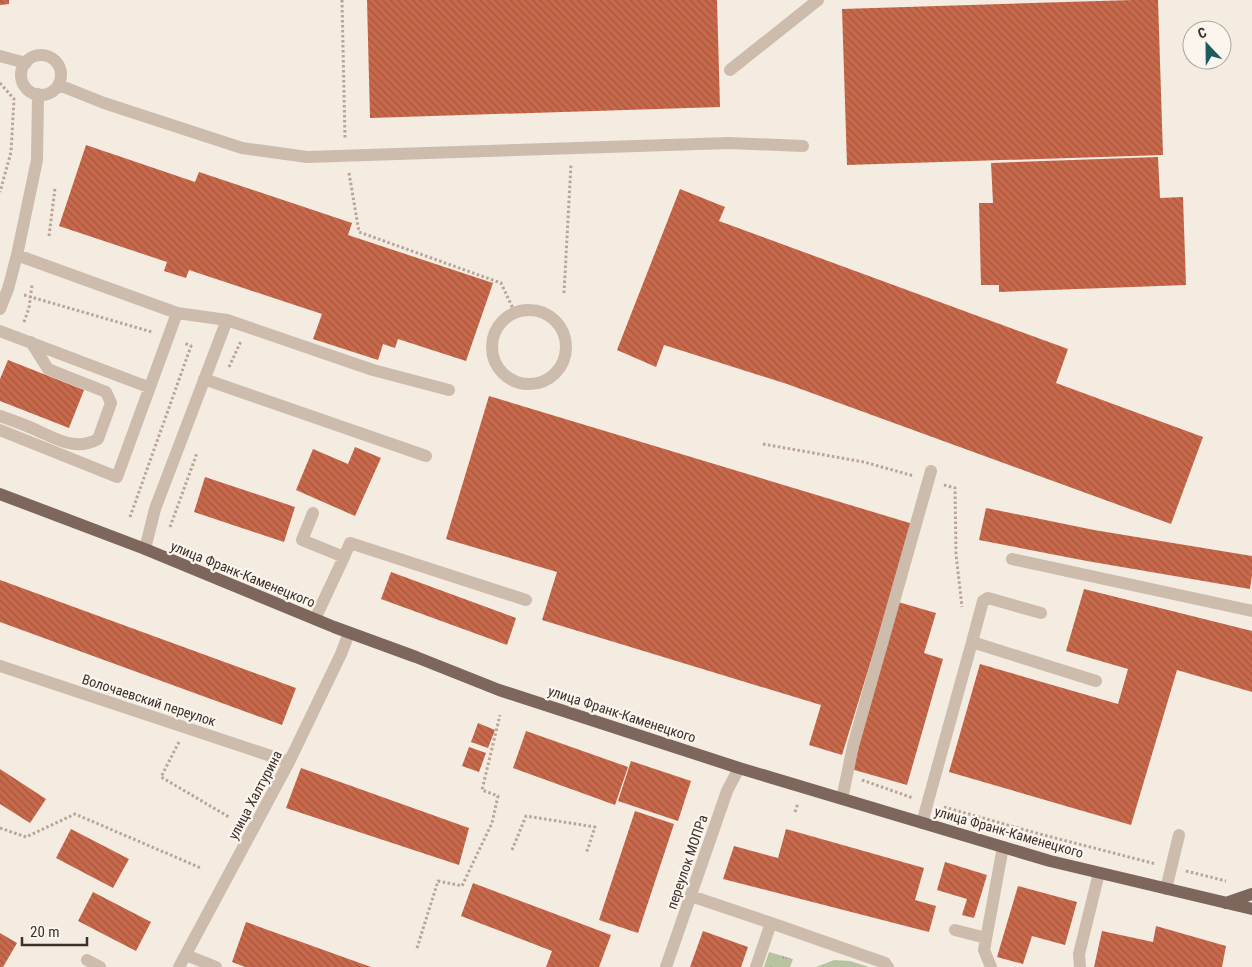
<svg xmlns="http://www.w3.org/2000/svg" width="1252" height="967" viewBox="0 0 1252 967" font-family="'Roboto Condensed',sans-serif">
<defs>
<pattern id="grass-tufts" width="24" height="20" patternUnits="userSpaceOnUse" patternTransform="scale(1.25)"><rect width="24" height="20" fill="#b8c4a0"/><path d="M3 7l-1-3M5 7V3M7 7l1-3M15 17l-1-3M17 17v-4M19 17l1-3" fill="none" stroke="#97a083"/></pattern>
<pattern id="building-back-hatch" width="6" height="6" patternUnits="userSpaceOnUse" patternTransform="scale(1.25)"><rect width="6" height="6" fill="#c8694b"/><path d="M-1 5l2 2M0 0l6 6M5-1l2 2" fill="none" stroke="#a4573f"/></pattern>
</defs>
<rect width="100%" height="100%" fill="#f4ebe1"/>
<!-- grass -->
<path fill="url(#grass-tufts)" d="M769 952 793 959 790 967H764Z"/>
<!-- garden -->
<path fill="#b8c4a0" d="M834 960 850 961 869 967H816Z"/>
<!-- building -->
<path fill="url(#building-back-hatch)" d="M0 0H9V4L0 5Z
M367 0H717L720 107 370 118Z
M1133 0H1158L1163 155 847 165 842 9Z
M86 145 195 182 199 172 352 223 348 235 493 283 466 361 398 339 395 348 383 344 378 360 313 339 322 314 189 270 186 278 164 271 167 262 59 226Z
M1158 157 1160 198 1183 197 1186 285 999 292V285H981L979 203H993L991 163Z
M680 189 725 207 719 221 1068 349 1056 383 1203 437 1171 524 787 384 664 345 656 367 617 350Z
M8 360 84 390 69 428 0 401V379Z
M489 396 913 524 842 755 809 745 821 705 542 620 557 572 446 539Z
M355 447 381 458 355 516 296 490 313 449 348 464Z
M205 477 295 507 284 542 194 512Z
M986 508 1094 530 1252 556V575L1250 589 1087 561 979 540Z
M391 572 516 618 507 645 381 599Z
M0 580 296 688 282 725 0 622Z
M1084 589 1252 631V692L1177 670 1131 825 949 772 980 664 1118 704 1128 669 1066 651Z
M898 602 936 613 924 653 943 659 907 785 851 769Z
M478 723 495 730 488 748 471 742Z
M526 731 628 767 615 805 513 768Z
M469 747 486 753 479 772 462 766Z
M631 761 691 781 678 821 618 801Z
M301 768 469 828 459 865 286 808Z
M0 769 46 799 30 823 0 804Z
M635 811 674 824 638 933 599 920Z
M71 829 129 859 113 888 56 858Z
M786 829 924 868 915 900 936 906 929 932 723 879 734 846 778 858Z
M945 862 987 875 974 918 962 915 967 899 937 890Z
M473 883 611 935 599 967H546L552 951 461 916Z
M1018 886 1077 902 1065 945 1032 936 1023 964 997 957Z
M93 892 151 922 136 951 78 921Z
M246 922 371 967H245L232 962Z
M1156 926 1226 946 1222 967H1094L1102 931 1153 942Z
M703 931 748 947 741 967H690Z
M0 933 17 943 3 967H0Z"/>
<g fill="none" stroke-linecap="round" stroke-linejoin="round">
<!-- path -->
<path stroke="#b9a596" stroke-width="3" stroke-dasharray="2.5 2.5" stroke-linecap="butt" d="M342 0 345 139
M0 83 14 99 11 152 0 192
M349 173 359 232 501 283 515 313
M49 236 55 188
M564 293 571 164
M24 295 152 332
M24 322 29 308 32 285
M229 367 241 341
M763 444 864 462 914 476
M944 485 955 488 956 554 962 607
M130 517 191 346 184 343
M170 527 197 453
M179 742 161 777 229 817
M862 780 913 798
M944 807 1036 833 1156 864
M795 812 798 803
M0 828 26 837 75 814 201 868
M512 850 526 816 595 827 586 854
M1186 871 1226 881
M417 948 438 881 462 886 492 823 498 796 482 790 500 715"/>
<!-- minor -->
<path stroke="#cdbbac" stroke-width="12" d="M21 75a20 20 0 1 1 40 0a20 20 0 1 1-40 0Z
M0 56 26 63
M730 70 818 0
M59 85 104 103 242 148 307 157 729 143 803 146
M17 255 177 313 227 320 373 370 449 390
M0 309 8 289 17 255 37 160 38 94
M492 347a37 37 0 1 1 74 0a37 37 0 1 1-74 0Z
M0 331 148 387
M204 379 426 456
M0 416C11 420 23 424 34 429 55 438 75 452 98 439L111 403 106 392 48 369 31 342
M0 430 117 477 177 313
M313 513 302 540 344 557 315 619
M145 549 155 509 227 320
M344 557 350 543 526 600
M1012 559 1252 611
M972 642 983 601 988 598 1041 613
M0 666 289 762
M842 799 853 746 931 471
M922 823 972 642 1096 681
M1166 889 1179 835
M691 896 771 923 756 967
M771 923 885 963 888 967
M955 930 986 938
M186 955 216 967
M87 960 100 967
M179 967 289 762 341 654 349 633
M666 967 727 791 739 768
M991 967 984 950 1003 847
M1080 967 1079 954 1099 873"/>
<!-- major -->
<path stroke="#7d675c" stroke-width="12" d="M0 494 145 549 334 627 416 657 499 690 739 768 1003 847 1050 861 1252 909
M1226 903 1252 894"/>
</g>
<g text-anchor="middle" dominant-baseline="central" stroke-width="4.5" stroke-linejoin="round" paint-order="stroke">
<!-- street labels -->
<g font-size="14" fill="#3b302b" stroke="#fbf5ee">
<text transform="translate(243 574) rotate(22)">улица Франк-Каменецкого</text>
<text transform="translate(149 700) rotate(18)">Волочаевский переулок</text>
<text transform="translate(622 714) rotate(18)">улица Франк-Каменецкого</text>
<text transform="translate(255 795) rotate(-62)">улица Халтурина</text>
<text transform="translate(1009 832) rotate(16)">улица Франк-Каменецкого</text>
<text transform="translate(687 862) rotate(-71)">переулок МОПРа</text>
</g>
</g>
<!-- north arrow -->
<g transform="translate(1207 45) rotate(338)"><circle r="24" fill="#fbf5ee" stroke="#aea6a0"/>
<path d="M0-4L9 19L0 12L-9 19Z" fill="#1f5a5e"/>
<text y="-8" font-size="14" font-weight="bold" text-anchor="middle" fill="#3b302b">С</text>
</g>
<!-- scale -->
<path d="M22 937v8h65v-8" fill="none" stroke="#3b302b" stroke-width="2.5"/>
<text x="30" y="937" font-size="15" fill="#3b302b" stroke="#fbf5ee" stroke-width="4" paint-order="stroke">20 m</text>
</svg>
